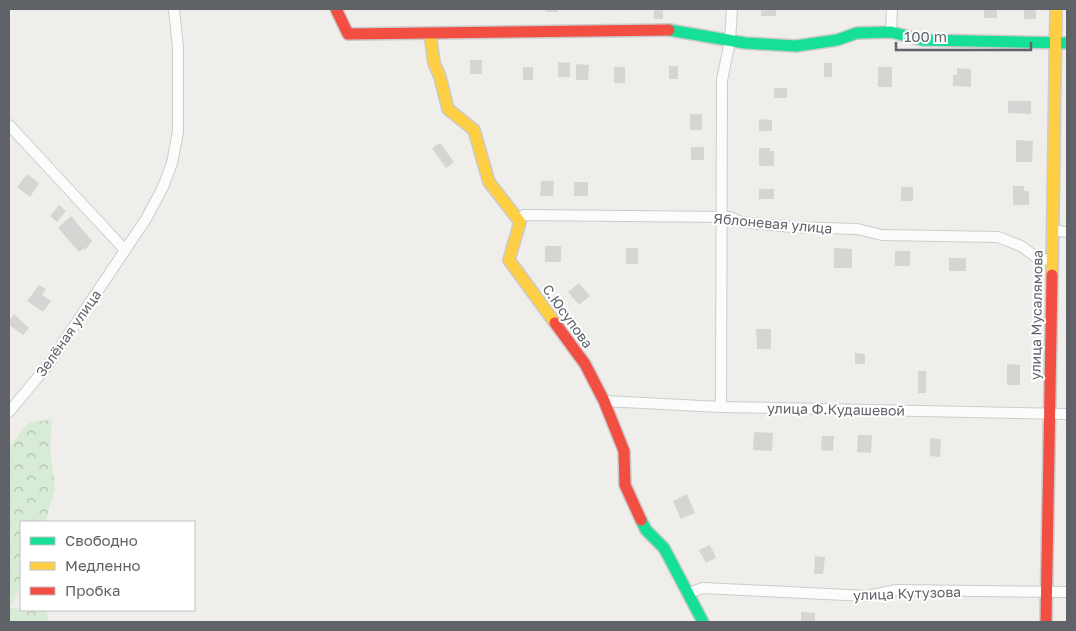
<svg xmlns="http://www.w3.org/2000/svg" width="1076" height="631" viewBox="0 0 1076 631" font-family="'Golos Text',sans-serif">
<defs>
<pattern id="forest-crowns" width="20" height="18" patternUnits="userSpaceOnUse" patternTransform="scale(1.25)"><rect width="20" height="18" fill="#d8ebd6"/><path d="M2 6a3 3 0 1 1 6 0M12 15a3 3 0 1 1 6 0" fill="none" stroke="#b2c2b1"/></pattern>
</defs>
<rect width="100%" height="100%" fill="#efeeea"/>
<!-- forest -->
<path fill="url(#forest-crowns)" d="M52 419 50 448 55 489 45 522H21V586L10 608H21V610H46L49 622H9V446L29 423Z"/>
<!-- building -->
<path fill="#d6d5d3" d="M545 9H558V12H545Z
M654 9H663V19H654Z
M761 9H776V16H761Z
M984 9H997V18H984Z
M1024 9H1036V19H1024Z
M470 60H482V74H470Z
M558 62 570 63V77H558Z
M824 63H832V77H824Z
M576 64 589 65 588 80H576Z
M669 66H678V79H669Z
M523 67H533V80H523Z
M614 67H625V83H614Z
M878 67H892V87H878Z
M957 68 971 69V87L953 86V75H957Z
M774 88H787V98H774Z
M1008 101H1031V114L1008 113Z
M690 114H702V130H690Z
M759 119 772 120V131H759Z
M1016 140 1033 141 1032 162H1016Z
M440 143 454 162 446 168 432 148Z
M691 147H704V160H691Z
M759 148H770V151H774V166H759Z
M27 174 39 183 30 197 17 187Z
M541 181H554L553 196H540Z
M574 182H588V196H574Z
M1013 186H1024V191H1029V205H1013Z
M901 187H913V201H901Z
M759 189H774V199H759Z
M59 205 66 211 57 222 50 216Z
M71 216 92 241 85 250 84 248 79 252 58 228Z
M545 246H561V262H545Z
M626 248H638V264H626Z
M834 248 852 249V268H834Z
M895 251H910V266H895Z
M949 258H966V271H949Z
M579 283 590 296 579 305 568 292Z
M39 285 46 289 42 295 51 301 43 312 27 301Z
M14 314 29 328 23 335 9 325V321Z
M756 329H771V349H757Z
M855 353 865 354V364H855Z
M1007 364 1020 365V385H1007Z
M918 371H926V393H918Z
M754 432 773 433 772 451 753 450Z
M858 435H872L871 453 857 452Z
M822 436H834L833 451 821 450Z
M930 438 941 439 940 457 930 456Z
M687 494 695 513 681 519 673 501Z
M710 545 716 558 706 563 699 550Z
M815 556 825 557 823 574H814Z
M801 612 815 613V622H801Z"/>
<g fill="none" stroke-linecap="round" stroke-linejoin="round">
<defs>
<path id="street" d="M891 32 892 9
M9 125 125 250
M517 219 524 215 730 217 741 222 793 227 857 229 882 235 998 237 1021 246 1040 260 1052 259
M1053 230 1067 232
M604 401 721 407 1067 414
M721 407 722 80 730 41 732 9
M9 412 48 365 146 219 163 187 172 163 178 132V48L174 9
M688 593 703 588 867 596 897 590 1067 592"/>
<path id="fast" d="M669 30 745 43 796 46 837 40 857 33 891 32 922 40 1067 43
M641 520 646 530 664 548 703 622"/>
<path id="slow" d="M430 33 434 63 440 77 448 109 474 130 489 182 520 222 509 260 555 323
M1052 275 1056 9"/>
<path id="jam" d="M336 9 348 34 669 30
M555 323 585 364 604 401 624 451 625 485 641 520
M1046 622 1052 275"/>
</defs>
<!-- street casing -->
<use href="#street" stroke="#cbcccc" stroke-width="12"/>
<!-- fast casing -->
<use href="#fast" stroke="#cacacb" stroke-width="14"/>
<!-- slow casing -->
<use href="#slow" stroke="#cacacb" stroke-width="14"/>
<!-- jam casing -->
<use href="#jam" stroke="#cacacb" stroke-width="14"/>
<!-- street -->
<use href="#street" stroke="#fdfcfc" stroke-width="10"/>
<!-- fast -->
<use href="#fast" stroke="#16e098" stroke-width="11"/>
<!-- slow -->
<use href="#slow" stroke="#ffcf43" stroke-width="11"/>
<!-- jam -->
<use href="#jam" stroke="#f24e42" stroke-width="11"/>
</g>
<g text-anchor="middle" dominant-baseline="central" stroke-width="4" stroke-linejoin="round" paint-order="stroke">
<!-- street labels -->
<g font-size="14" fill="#5f6368" stroke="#fff">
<text transform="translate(773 223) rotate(5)">Яблоневая улица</text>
<text transform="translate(1036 315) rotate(-89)">улица Мусалямова</text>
<text transform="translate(568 316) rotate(54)">С.Юсупова</text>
<text transform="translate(68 333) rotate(-55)">Зелёная улица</text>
<text transform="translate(836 409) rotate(1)">улица Ф.Кудашевой</text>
<text transform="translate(907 593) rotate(-2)">улица Кутузова</text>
</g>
</g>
<!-- border -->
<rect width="1076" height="631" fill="none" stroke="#5f6368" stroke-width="20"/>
<!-- legend -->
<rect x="20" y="521" width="175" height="90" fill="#ffffff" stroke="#bfc1c3"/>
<rect x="30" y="537" width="25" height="8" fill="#16e098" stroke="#bfc1c3"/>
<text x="65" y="546" font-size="15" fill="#5f6368">Свободно</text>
<rect x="30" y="562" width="25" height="8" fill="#ffcf43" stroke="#bfc1c3"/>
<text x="65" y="571" font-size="15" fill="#5f6368">Медленно</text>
<rect x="30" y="587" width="25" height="8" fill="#f24e42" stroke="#bfc1c3"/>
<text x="65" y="596" font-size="15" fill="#5f6368">Пробка</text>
<!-- scale -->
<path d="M896 42v8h135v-8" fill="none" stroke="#5f6368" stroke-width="2.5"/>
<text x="904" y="42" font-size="15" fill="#5f6368" stroke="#ffffff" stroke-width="4" paint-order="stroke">100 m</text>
</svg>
